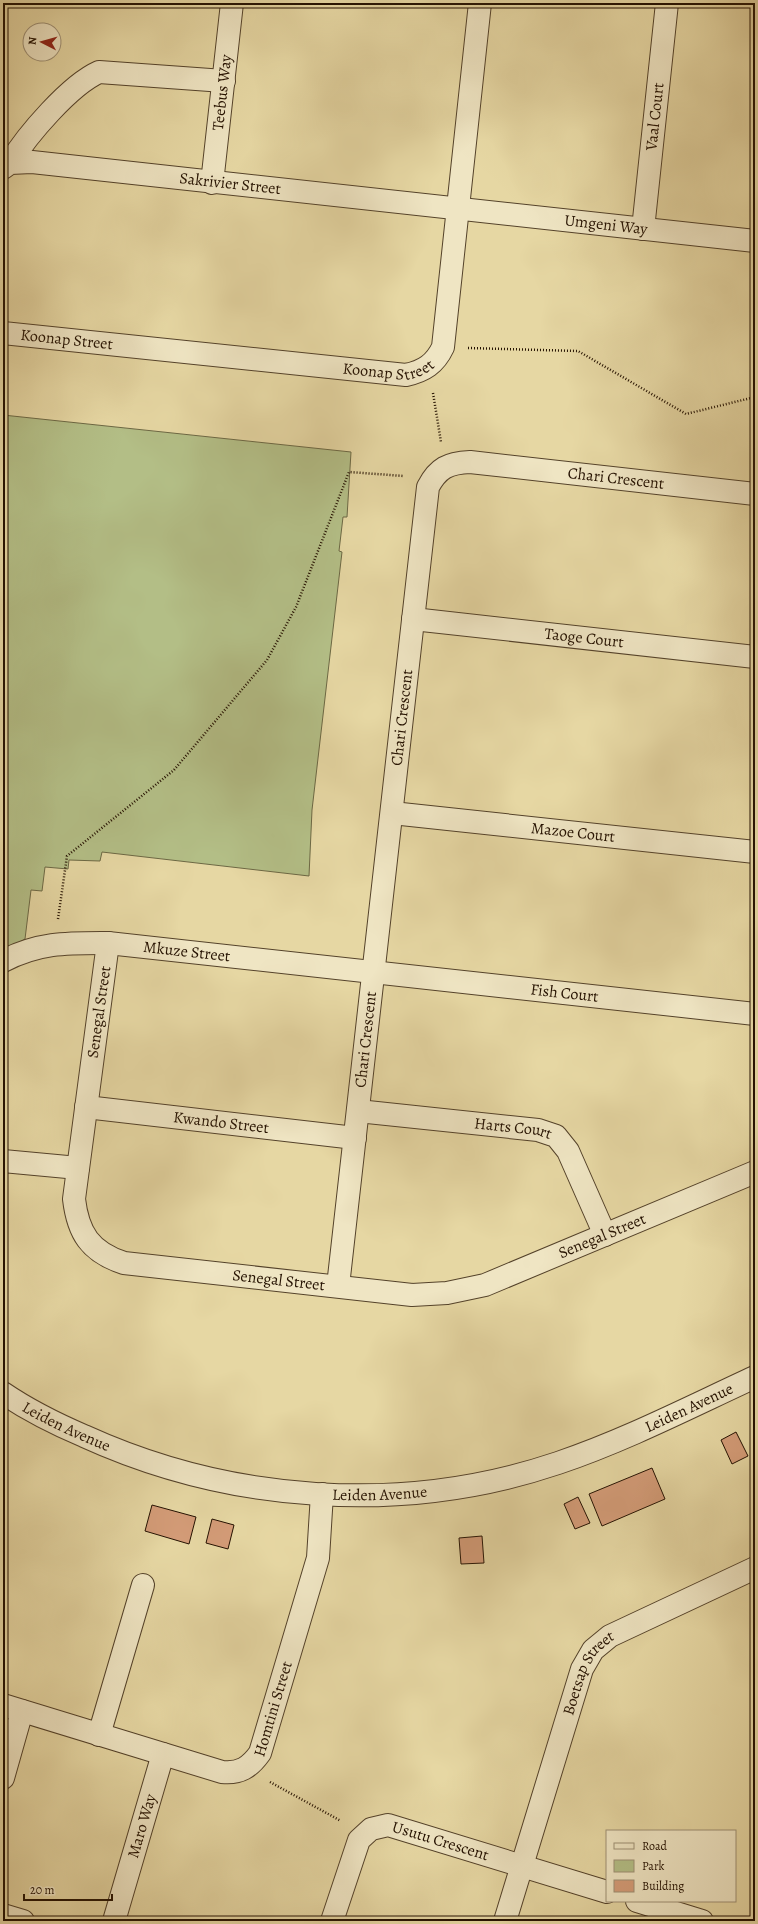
<svg xmlns="http://www.w3.org/2000/svg" width="758" height="1924" viewBox="0 0 758 1924" font-family="Alegreya,serif">
<rect width="100%" height="100%" fill="#e6d7a3"/>
<filter id="stains"><feTurbulence type="fractalNoise" baseFrequency=".005" numOctaves="4"/><feColorMatrix values="0 0 0 0 .2 0 0 0 0 .09 0 0 0 0 .02 0 0 0 .5 -.17"/></filter>
<radialGradient id="worn" r=".72"><stop offset=".6" stop-color="#630" stop-opacity="0"/><stop offset="1" stop-color="#630" stop-opacity=".3"/></radialGradient>
<!-- green -->
<path fill="#b3be86" stroke="#6c6844" d="M3 415 351 452 347 517H343L339 551 342 552 312 810 309 876 102 852 100 861 69 860 68 869 45 867 42 891 31 890 25 939 3 951Z"/>
<!-- building -->
<path fill="#d49c78" stroke="#241101" d="M736 1432 748 1456 732 1464 721 1440Z
M652 1468 665 1499 602 1526 589 1494Z
M578 1497 590 1523 575 1529 564 1504Z
M152 1505 196 1517 189 1544 145 1531Z
M212 1519 234 1525 228 1549 206 1543Z
M482 1536 484 1563 461 1564 459 1538Z"/>
<g fill="none" stroke-linecap="round" stroke-linejoin="round">
<defs>
<g id="street">
<path d="M10 163C27 135 70 85 99 72L224 81"/>
<path id="s1" d="M3 168 10 163 32 162 755 241"/>
<path id="s2" d="M212 183 232 3"/>
<path id="s3" d="M643 229 667 3"/>
<path id="s4" d="M3 333 406 375C424 371 435 364 443 347L480 3"/>
<path id="s5" d="M413 619 755 657"/>
<path id="s6" d="M392 813 755 852"/>
<path id="s7" d="M108 943 74 1199C78 1233 90 1252 124 1263L412 1295 447 1293 485 1285 755 1172"/>
<path id="s8" d="M3 961C40 942 68 943 108 943L755 1014"/>
<path id="s9" d="M86 1107 355 1138"/>
<path id="s10" d="M358 1111 538 1130 556 1136 568 1151 605 1235"/>
<path d="M3 1161 78 1168"/>
<path id="s11" d="M338 1286 428 487C438 468 448 463 470 462L755 494"/>
<path id="s12" d="M3 1393C28 1410 56 1424 84 1436 231 1503 404 1515 558 1463 626 1440 690 1407 755 1377"/>
<path id="s13" d="M3 1705 222 1772C240 1774 250 1767 260 1753L318 1558 322 1494"/>
<path d="M99 1735 143 1585"/>
<path d="M3 1778 22 1711"/>
<path d="M637 1901 702 1921"/>
<path d="M3 1915 23 1921"/>
<path id="s14" d="M114 1921 163 1754"/>
<path id="s15" d="M332 1921 359 1840 371 1829 388 1825 607 1892"/>
<path id="s16" d="M505 1921 582 1669 593 1650 610 1636 755 1568"/>
</g>
</defs>
<!-- street casing -->
<use href="#street" stroke="#54422a" stroke-width="24"/>
<!-- path -->
<path stroke="#241101" stroke-width="2.5" stroke-dasharray="1 2" stroke-linecap="butt" d="M468 348 578 351 686 414 755 397
M433 393 441 442
M58 919 67 856 174 770 267 660 296 607 349 472 404 476
M270 1782 341 1821"/>
<!-- street -->
<use href="#street" stroke="#efe5c3" stroke-width="22"/>
</g>
<g text-anchor="middle" dominant-baseline="central" stroke-width="4" stroke-linejoin="round" paint-order="stroke">
<!-- street labels -->
<g font-size="16" fill="#241101" stroke="#efe5c3">
<text stroke="none"><textPath href="#s2" startOffset="91">Teebus Way</textPath></text>
<text stroke="none"><textPath href="#s3" startOffset="113">Vaal Court</textPath></text>
<text stroke="none"><textPath href="#s1" startOffset="230">Sakrivier Street</textPath></text>
<text stroke="none"><textPath href="#s1" startOffset="608">Umgeni Way</textPath></text>
<text stroke="none"><textPath href="#s4" startOffset="64">Koonap Street</textPath></text>
<text stroke="none"><textPath href="#s4" startOffset="388">Koonap Street</textPath></text>
<text stroke="none"><textPath href="#s11" startOffset="1003">Chari Crescent</textPath></text>
<text stroke="none"><textPath href="#s5" startOffset="172">Taoge Court</textPath></text>
<text stroke="none"><textPath href="#s11" startOffset="572">Chari Crescent</textPath></text>
<text stroke="none"><textPath href="#s6" startOffset="182">Mazoe Court</textPath></text>
<text stroke="none"><textPath href="#s8" startOffset="187">Mkuze Street</textPath></text>
<text stroke="none"><textPath href="#s8" startOffset="567">Fish Court</textPath></text>
<text transform="translate(99 1012) rotate(-82)">Senegal Street</text>
<text stroke="none"><textPath href="#s11" startOffset="248">Chari Crescent</textPath></text>
<text stroke="none"><textPath href="#s9" startOffset="136">Kwando Street</textPath></text>
<text stroke="none"><textPath href="#s10" startOffset="156">Harts Court</textPath></text>
<text stroke="none"><textPath href="#s7" startOffset="836">Senegal Street</textPath></text>
<text stroke="none"><textPath href="#s7" startOffset="501">Senegal Street</textPath></text>
<text stroke="none"><textPath href="#s12" startOffset="720">Leiden Avenue</textPath></text>
<text stroke="none"><textPath href="#s12" startOffset="72">Leiden Avenue</textPath></text>
<text stroke="none"><textPath href="#s12" startOffset="396">Leiden Avenue</textPath></text>
<text stroke="none"><textPath href="#s16" startOffset="263">Boetsap Street</textPath></text>
<text stroke="none"><textPath href="#s13" startOffset="320">Homtini Street</textPath></text>
<text stroke="none"><textPath href="#s14" startOffset="99">Maro Way</textPath></text>
<text stroke="none"><textPath href="#s15" startOffset="174">Usutu Crescent</textPath></text>
</g>
</g>
<!-- margin -->
<rect width="758" height="1924" fill="none" stroke="#e6d7a3" stroke-width="16"/>
<rect x="4" y="4" width="750" height="1916" fill="none" stroke="#241101" stroke-width="2"/>
<rect x="8" y="8" width="742" height="1908" fill="none" stroke="#241101"/>
<!-- legend -->
<rect x="606" y="1830" width="130" height="72" fill="#efe5c3" stroke="#9e9075"/>
<rect x="614" y="1843" width="20" height="6" fill="#efe5c3" stroke="#9e9075"/>
<text x="642" y="1850" font-size="12" fill="#241101">Road</text>
<rect x="614" y="1860" width="20" height="12" fill="#b3be86" stroke="#9e9075"/>
<text x="642" y="1870" font-size="12" fill="#241101">Park</text>
<rect x="614" y="1880" width="20" height="12" fill="#d49c78" stroke="#9e9075"/>
<text x="642" y="1890" font-size="12" fill="#241101">Building</text>
<!-- north arrow -->
<g transform="translate(42 42) rotate(276)"><circle r="19" fill="#efe5c3" stroke="#9e9075"/>
<path d="M0-3L7 15L0 10L-7 15Z" fill="#8f2418"/>
<text y="-6" font-size="11" font-weight="bold" text-anchor="middle" fill="#241101">N</text>
</g>
<!-- scale -->
<path d="M24 1894v6h88v-6" fill="none" stroke="#241101" stroke-width="2"/>
<text x="30" y="1894" font-size="12" fill="#241101" stroke="#efe5c3" stroke-width="3" paint-order="stroke">20 m</text>
<rect width="100%" height="100%" filter="url(#stains)"/>
<rect width="100%" height="100%" fill="url(#worn)"/>
</svg>
